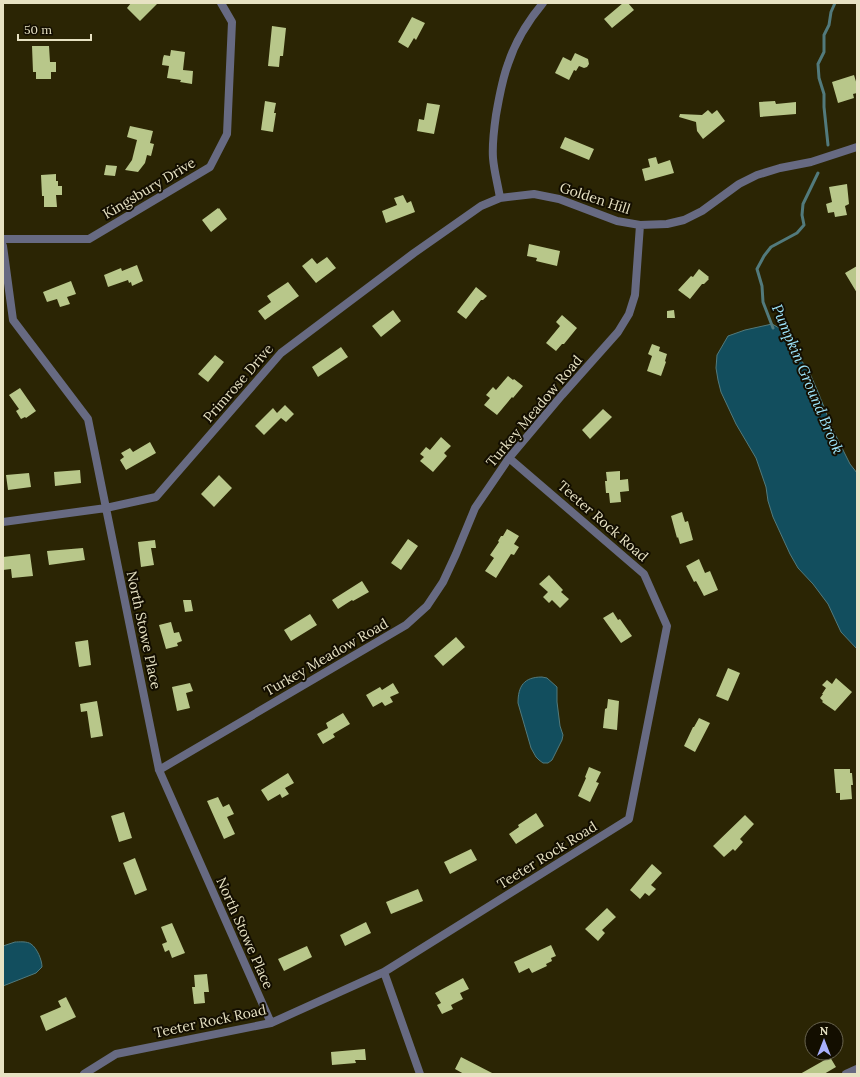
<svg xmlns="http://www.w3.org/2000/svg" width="860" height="1077" viewBox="0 0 860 1077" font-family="Lora,serif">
<rect width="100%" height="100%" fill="#2b2504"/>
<!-- water -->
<path fill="#124e5e" stroke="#527a7c" d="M772 324 783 330 794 353 807 367 818 392 833 430 850 464 857 473V649L841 632 828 604 813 584 798 568 790 554 773 517 768 501 766 487 756 458 736 424 721 392 718 380 716 368 717 355 728 336 745 330Z
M542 677 547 678 557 687V702L560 726 563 735 562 740 552 760 548 763H543L539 760 536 757 531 748 518 703C518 686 524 677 542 677Z
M15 942C19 942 27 941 31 944 37 948 42 960 42 967L36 973 3 986V946Z"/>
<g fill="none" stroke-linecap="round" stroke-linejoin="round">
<!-- stream -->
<path stroke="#527a7c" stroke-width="3" d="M828 145 824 107V94L819 78 818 64 824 52V35L829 25 831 12 835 3
M773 328 763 302 762 286 757 269 764 256 771 247 797 233 804 225 802 215 803 204 818 173"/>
</g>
<!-- building -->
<path fill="#b8c78a" d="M131 3H158L140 21 127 8Z
M623 3H628L634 10 612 28 604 19Z
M412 17 425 23 416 40 414 38 408 48 398 42Z
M272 26 286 28 283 56H280L279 67 268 66Z
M32 46H49L50 62H56V72H51V79H36V72H33Z
M171 50 185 52 183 70 193 71 192 84 180 82 181 80 167 78 169 66 162 65 163 58 164 55 170 56Z
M575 53 588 59 589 64 587 67 584 68 579 66 576 71 574 70 569 80 555 73 563 57 571 61Z
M854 75 857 85V93L853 94 854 98 838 103 832 82Z
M265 101 276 103 274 113H276L273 132 261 130Z
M775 101 776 104 796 102V114L760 117 759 102Z
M427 103 440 105 434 134 417 131 419 119 424 120Z
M708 110 712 114 717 110 725 121 703 139 697 131 696 122 679 117 680 114 702 115Z
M130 126 153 131 150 143 154 144 151 156 147 155 145 163 138 172 125 170 132 160 137 140 127 137Z
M565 137 594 149 589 160 560 148Z
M656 157 658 164 670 160 674 173 645 181 642 169 650 167 648 159Z
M106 165 117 166 115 176 104 175Z
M56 174V181H58V186H62V195H56L57 207H44V196H42L41 175Z
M847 184 849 204 845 206 847 215 835 217 834 212 828 213 826 204 832 202 829 187Z
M403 195 407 203 411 201 415 212 386 223 382 211 397 205 394 198Z
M218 208V209L219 208 227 219 211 232 202 220Z
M529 244 560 251 557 266 536 261 537 258 527 256Z
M327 257 336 268 316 283 302 266 312 258 317 264Z
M137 265 143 281 132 286 131 282 129 283 128 280 108 287 104 275 121 268 122 271Z
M857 266V293L845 273Z
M699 269 709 277 708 278 709 279 704 284H702L690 299 678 290 691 276 693 277Z
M71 281 76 294 67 297 70 304 60 307 57 299 47 302 43 292Z
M288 282 299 296 265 320 258 311 271 302 267 296Z
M476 287 487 296 483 300H481L466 319 457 312Z
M393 310 401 321 381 337 372 326Z
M674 310 675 318H667V311Z
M562 315 577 328 564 344H562L556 351 546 343 560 326 556 322Z
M652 344 660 347 659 351 667 354 665 361 666 362 661 376 647 371 652 356 648 354Z
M341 347 348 357 318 377 312 367Z
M215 355 224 362 208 382 198 374Z
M508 376 513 380 514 379 523 386 513 398 512 397 497 415 484 405 490 398 486 395 493 387 496 390Z
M20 388 36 411 26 418 25 417 21 419 16 411 19 409 9 395Z
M285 405 294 414 286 422 281 418 264 435 255 426 273 408 277 413Z
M603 409 612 417 590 439 582 430Z
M441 437 451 446 444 453 447 456 433 472 420 461 424 457 420 454 426 447 430 450Z
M150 442 156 453 126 470 120 460 124 457 121 453 130 448 133 452Z
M80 470 81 483 55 486 54 472Z
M620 471V480L628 479 629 491 620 492 621 502 610 503 609 493H606L605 481H607L606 472Z
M29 473 31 487 8 490 6 475Z
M219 475 232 488 214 507 201 494Z
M682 512 685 522 688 521 693 540 680 544 678 537 677 538 671 516Z
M507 529 519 536 514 544 519 547 514 555 511 554 496 578 485 571 494 558 490 555 499 542 498 541 501 536H503Z
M408 539 418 546 401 570 391 563Z
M155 540 156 548H151L154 565 141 567 138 542Z
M83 548 85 560 49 565 47 551Z
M30 554 33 576 12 578 11 569 3 570V557Z
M699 559 705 573 710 571 718 590 704 596 696 581 694 582 686 566Z
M549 575 563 590 561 592 569 599 560 608 552 600 549 603 543 597 548 592 539 584Z
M362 581 369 592 353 601 352 600 338 609 332 600Z
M183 600H191L193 611 185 612Z
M613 612 618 620 620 619 632 636 621 643 603 618Z
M310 614 317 625 291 641 284 630Z
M171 622 174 633 179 632 182 641 177 643 178 646 166 649 159 625Z
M456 637 465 647 443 666 434 656Z
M88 640 91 665 79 667 75 642Z
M728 668 740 673 728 701 716 696Z
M836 678 852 692 835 711 822 702 823 701 820 698 823 694H822L826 688 822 685 827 680 832 684Z
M190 683 193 691 186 693 190 708 177 711 172 687Z
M393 683 399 693 390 697 393 702 385 706 382 702 373 707 366 695 380 687 382 690Z
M608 699 619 701 617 730 603 728 605 709 607 708Z
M97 701 103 736 91 738 87 711 81 712 80 704Z
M343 713 350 724 333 734 335 737 323 744 317 734 328 728 326 723Z
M699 718 710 723 695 752 684 746 693 727H694Z
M589 767 601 772 596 782 599 783 590 802 578 796 586 778 585 777Z
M834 769H850V773H852L853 785H851L852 799 840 800V793H836Z
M288 773 294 783 285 788 289 794 282 798 280 794 268 801 261 790Z
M218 797 223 807 229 804 234 814 227 817 235 834 224 839 207 801Z
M124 812 132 838 119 842 111 816Z
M536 813 544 826 516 844 509 834 519 827 518 825Z
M745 815 754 824 740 839 743 842 735 851 733 849 724 857 713 846Z
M471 849 477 860 450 874 444 862Z
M135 858 147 890 135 895 123 863Z
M652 864 662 873 651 885 656 889 649 896 645 893 640 899 630 890Z
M418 889 423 901 391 914 386 902Z
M607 908 616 917 602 930 605 933 598 941 585 929Z
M366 922 371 933 345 946 340 935Z
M172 923 185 953 172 958 169 950 165 952 162 944 167 942 161 927Z
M551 945 556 956 551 958 552 961 546 964 547 966 532 973 529 968 519 973 514 962Z
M307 946 312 957 284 971 278 959Z
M207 974 209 992H204L205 1003 194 1004 192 987H195L194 975Z
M463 978 469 989 460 993 463 999 451 1005 453 1009 442 1014 437 1005 441 1003 435 993Z
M66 997 76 1017 46 1031 40 1016 61 1007 58 1001Z
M365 1049 366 1060H355L356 1063 332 1065 331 1052Z
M461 1057 494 1074H464L455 1069Z
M830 1057 836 1067 824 1074H800Z"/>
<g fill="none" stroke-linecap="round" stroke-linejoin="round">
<!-- minor -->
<path stroke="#676a82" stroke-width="8" d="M500 198C498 185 494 171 493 158 492 144 494 129 496 115 499 98 502 80 508 64 515 42 528 21 543 3
M3 239H89L210 167 227 134 232 22 221 3
M3 246 13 320 88 419 159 770 271 1023
M3 522 106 508 156 497 281 353 414 253 481 206 500 198 534 194 559 199 617 221 640 225 667 224 684 220 702 211 739 184 757 175 780 168 811 162 857 147
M159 770 406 625 427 606 443 582 456 554 475 508 509 458 562 395 618 332 629 314 635 295 640 225
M384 972 420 1074
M84 1074 116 1054 271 1023 384 972 629 819 667 626 644 574 509 458
M846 1074 857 1069"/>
</g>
<g text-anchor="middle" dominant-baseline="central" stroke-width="4" stroke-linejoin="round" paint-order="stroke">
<!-- street labels -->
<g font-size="14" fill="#e7e2c3" stroke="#130e00">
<text transform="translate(149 188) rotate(-31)">Kingsbury Drive</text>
<text transform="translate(595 198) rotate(18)">Golden Hill</text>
<text transform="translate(238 383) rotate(-49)">Primrose Drive</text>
<text transform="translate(534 411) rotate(-50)">Turkey Meadow Road</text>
<text transform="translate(603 521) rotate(41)">Teeter Rock Road</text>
<text transform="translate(144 630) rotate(78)">North Stowe Place</text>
<text transform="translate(326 657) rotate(-30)">Turkey Meadow Road</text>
<text transform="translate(547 855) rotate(-32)">Teeter Rock Road</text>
<text transform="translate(245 933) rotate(66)">North Stowe Place</text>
<text transform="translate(210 1021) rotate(-12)">Teeter Rock Road</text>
</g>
<!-- water labels -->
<g font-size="15" font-style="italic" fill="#9ee5fb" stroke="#130e00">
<text transform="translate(808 379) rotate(67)">Pumpkin Ground Brook</text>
</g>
</g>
<!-- border -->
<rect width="860" height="1077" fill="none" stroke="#e7e2c3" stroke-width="8"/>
<!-- north arrow -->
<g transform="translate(824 1041)"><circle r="19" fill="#130e00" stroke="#68634e"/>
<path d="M0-3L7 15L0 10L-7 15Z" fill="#a9b0fc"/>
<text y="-6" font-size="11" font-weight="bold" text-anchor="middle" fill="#e7e2c3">N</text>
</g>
<!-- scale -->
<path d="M18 34v6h73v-6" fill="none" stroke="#e7e2c3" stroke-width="2"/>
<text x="24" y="34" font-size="12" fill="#e7e2c3" stroke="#130e00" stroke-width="3" paint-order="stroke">50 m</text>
</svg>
